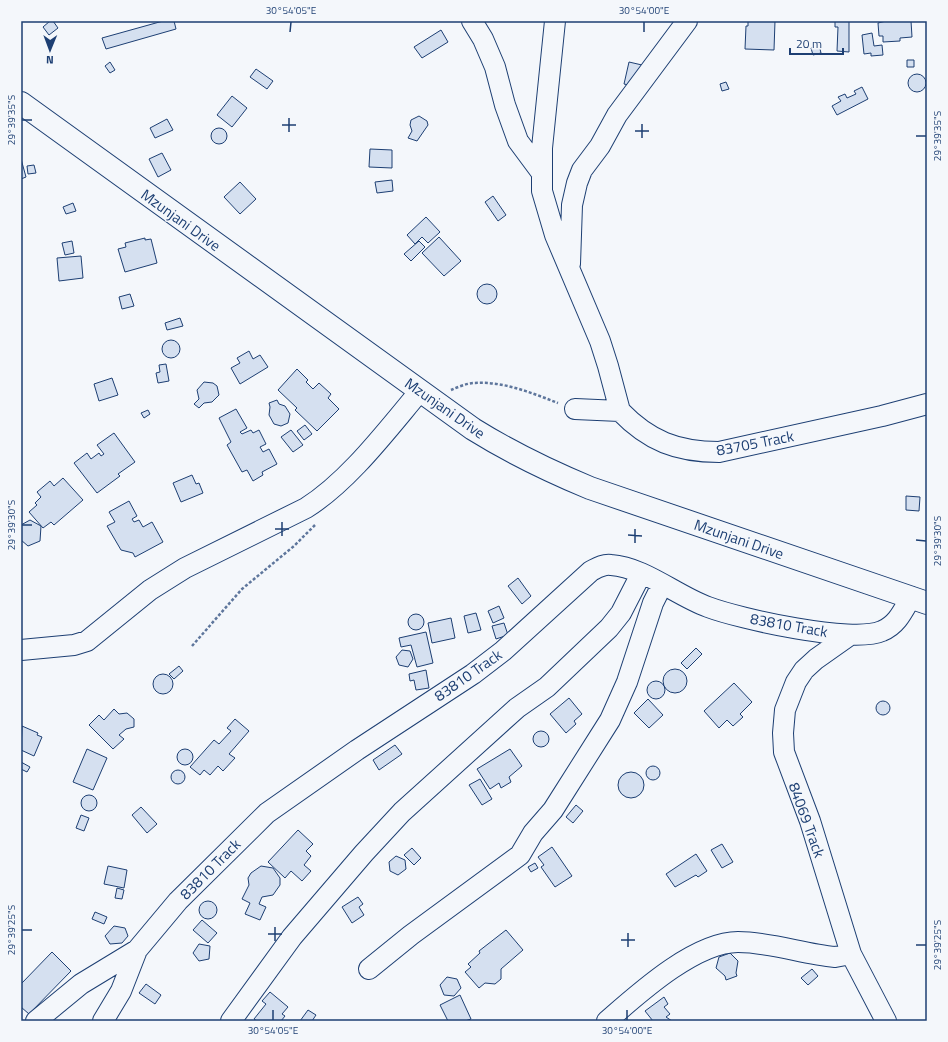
<svg xmlns="http://www.w3.org/2000/svg" width="948" height="1042" viewBox="0 0 948 1042" font-family="'Titillium Web',sans-serif">
<rect width="100%" height="100%" fill="#f4f7fb"/>
<!-- building -->
<path fill="#d5e0f0" stroke="#1d3f73" d="M50 21H53L58 28 49 35 43 27Z
M163 21H174L176 29 106 49 102 38Z
M748 21H775L774 50 745 49 746 26H748Z
M835 21H849V52L837 51 838 27H835Z
M886 21H911L912 37 900 38V41L883 42V36H879L878 23Z
M441 30 448 42 422 58 414 47Z
M872 33 874 46 882 45 883 55 871 56V53L864 54 862 35Z
M819 45 821 53 813 55 811 48Z
M907 60H914V67H907Z
M110 62 115 70 110 73 105 66Z
M629 62 642 65 637 87 624 84Z
M256 69 273 81 267 89 250 77Z
M908 83a9 9 0 1 1 18 0a9 9 0 1 1-18 0Z
M726 82 729 89 722 91 720 84Z
M862 87 868 99 837 115 832 106 841 101 838 97 845 94 847 98 856 94 854 91Z
M232 96 247 108 232 127 217 115Z
M419 116 427 121 428 125 417 141 408 138 412 131 410 125 411 120Z
M167 119 173 130 155 138 150 128Z
M211 136a8 8 0 1 1 16 0a8 8 0 1 1-16 0Z
M370 149 392 150V168L369 167Z
M162 153 171 170 158 177 149 159Z
M21 159 26 177 21 179Z
M34 165 36 173 28 174 27 166Z
M392 180 393 191 377 193 375 182Z
M240 182 256 199 240 214 224 197Z
M493 196 506 215 498 221 485 202Z
M73 203 76 211 66 214 63 207Z
M426 217 440 232 428 243 422 237 415 244 407 235Z
M439 237 461 261 444 276 422 253Z
M145 238V240L151 239 157 263 125 272 118 249 126 247 125 243Z
M72 241 74 253 65 255 62 243Z
M419 241 425 247 411 261 404 254Z
M81 256 83 278 59 281 57 258Z
M477 294a10 10 0 1 1 20 0a10 10 0 1 1-20 0Z
M130 294 134 306 122 309 119 297Z
M180 318 183 326 167 330 165 323Z
M162 349a9 9 0 1 1 18 0a9 9 0 1 1-18 0Z
M249 351 253 359 260 355 268 367 240 384 231 368 240 363 237 358Z
M166 364 169 381 158 383 156 373 160 372 159 365Z
M297 369 308 380 306 382 313 389 319 383 331 394 328 398 339 409 317 431 295 410 297 408 278 390Z
M112 378 118 395 99 401 94 384Z
M204 382 213 383 217 386 219 395 212 402 204 403 199 408 194 404 199 399 197 390Z
M277 400 279 404 285 406 290 414 288 423 281 426 274 424 269 415 270 407 269 403Z
M236 409 247 428 240 432 242 434 251 430 253 433 259 430 266 444 260 447 263 452 269 449 277 464 262 472 263 475 253 481 247 470 242 472 227 445 231 442 219 418Z
M148 410 150 414 144 418 141 413Z
M305 425 312 434 304 440 297 431Z
M291 430 303 445 293 452 281 437Z
M114 433 135 462 118 474 120 476 97 493 74 463 87 453 91 459 99 453 101 456 104 454 97 445Z
M192 475 196 484 199 483 203 493 181 502 173 483Z
M63 478 83 500 54 525 51 522 43 528 29 512 37 505 35 503 41 497 37 492 50 481 54 486Z
M906 496 920 497 919 511 906 510Z
M129 501 137 516 132 519 134 522 139 520 143 527 152 522 163 542 135 557 133 553 121 550 107 526 115 522 109 512Z
M30 520 41 526 40 541 28 546 21 540V525Z
M518 578 531 596 522 604 508 586Z
M499 606 504 618 493 623 488 611Z
M476 613 481 630 468 633 464 616Z
M408 622a8 8 0 1 1 16 0a8 8 0 1 1-16 0Z
M451 618 455 638 432 643 428 623Z
M504 623 508 635 496 639 492 626Z
M426 632 433 663 417 667 411 645 401 647 399 638Z
M696 648 702 654 687 669 681 663Z
M402 650 410 651 413 659 408 667 399 665 396 657Z
M179 666 183 671 174 679 169 674Z
M663 681a12 12 0 1 1 24 0a12 12 0 1 1-24 0Z
M426 670 429 688 416 690 414 680 410 681 409 674Z
M153 684a10 10 0 1 1 20 0a10 10 0 1 1-20 0Z
M647 690a9 9 0 1 1 18 0a9 9 0 1 1-18 0Z
M734 683 752 702 740 714 743 717 733 726 727 720 719 728 704 711Z
M569 698 582 714 574 721 576 724 566 733 550 714Z
M648 699 663 715 649 728 634 713Z
M876 708a7 7 0 1 1 14 0a7 7 0 1 1-14 0Z
M114 709 119 714 127 713 134 719V727L126 729 119 735 124 739 113 749 89 725 99 715 104 720Z
M235 719 249 731 229 754 235 758 223 771 218 766 210 775 204 770 200 775 190 767 214 740 219 744 231 731 227 728Z
M22 726 38 733 37 735 42 737 34 756 21 750Z
M533 739a8 8 0 1 1 16 0a8 8 0 1 1-16 0Z
M395 745 402 754 379 770 373 760Z
M177 757a8 8 0 1 1 16 0a8 8 0 1 1-16 0Z
M87 749 107 758 93 790 73 782Z
M510 749 522 766 509 777 511 782 501 788 499 783 490 789 477 769Z
M21 762 30 767 27 772 21 769Z
M646 773a7 7 0 1 1 14 0a7 7 0 1 1-14 0Z
M171 777a7 7 0 1 1 14 0a7 7 0 1 1-14 0Z
M618 785a13 13 0 1 1 26 0a13 13 0 1 1-26 0Z
M480 779 492 799 482 805 469 785Z
M81 803a8 8 0 1 1 16 0a8 8 0 1 1-16 0Z
M576 805 583 811 573 823 566 817Z
M141 807 157 824 147 833 132 815Z
M81 815 89 818 84 831 76 828Z
M298 830 313 844 306 851 311 856 304 865 311 871 302 881 291 871 285 878 268 862Z
M722 844 733 862 722 868 711 850Z
M552 847 572 876 555 887 541 867 544 865 538 857Z
M412 848 421 858 414 865 404 855Z
M696 854 707 871 698 877 696 875 675 887 666 874Z
M396 856 405 860 406 869 398 875 390 871 389 862Z
M535 863 538 868 531 872 528 867Z
M108 866 127 870 124 888 104 884Z
M261 866 273 868 280 878V885L273 895 262 897 259 904 266 907 260 920 245 914 250 903 242 899 249 885 248 878 251 873Z
M117 888 124 890 122 899 115 898Z
M358 897 363 904 359 907 364 915 352 923 342 907Z
M199 910a9 9 0 1 1 18 0a9 9 0 1 1-18 0Z
M95 912 107 917 104 924 92 919Z
M202 920 217 933 208 943 193 930Z
M114 926 125 928 128 936 122 943 110 944 105 936Z
M506 930 523 950 501 969V979L495 984 485 983 479 988 465 972 471 967 468 964 480 953 479 951Z
M199 944 210 946 209 959 199 961 193 953Z
M52 952 71 971 29 1014 21 1007V984Z
M730 953 738 961 736 973 737 976 726 980 725 976 716 968 719 957Z
M812 969 818 976 808 985 801 978Z
M447 977 457 979 461 988 454 996 444 995 440 985Z
M146 984 161 995 155 1004 139 993Z
M270 992 288 1007 282 1014 285 1016 281 1021H257L254 1019 266 1004 262 1001Z
M460 995 471 1019 465 1021H448L440 1005Z
M664 997 668 1004 664 1007 670 1014 666 1017 672 1021H653L645 1011Z
M308 1010 316 1015 312 1021H300Z"/>
<g fill="none" stroke-linecap="round" stroke-linejoin="round">
<defs>
<path id="minor" d="M472 21 483 39 495 67 505 105 518 141 541 172
M555 21 542 148V191L555 235 600 341 608 366 620 411
M570 264 572 205 577 183 582 170 600 146 617 115 687 21
M575 409 620 411C649 441 677 452 719 452L882 416 927 404
M850 635 816 659 804 670 796 682 785 710 783 733 784 752 810 821 851 954 886 1021
M21 650 74 645 87 641 150 590 185 568 306 508C349 481 387 430 420 391
M369 969 411 935 520 855 533 833 553 810 610 720 627 682 653 603 662 585
M36 1021 81 984 137 950
M103 1021 121 991 137 950 178 901 267 813 357 750 473 674 503 651 591 571C597 568 603 564 611 565 644 567 677 596 708 607 740 619 853 644 882 631 897 625 903 611 911 597
M231 1021 292 937 364 853 402 812 517 708 547 687 609 628 621 613 641 574
M607 1021C639 993 695 942 738 942 771 942 803 954 835 957L851 954"/>
<path id="major" d="M21 103 473 429C510 452 549 471 590 488L927 603"/>
</defs>
<!-- minor casing -->
<use href="#minor" stroke="#1d3f73" stroke-width="22"/>
<!-- major casing -->
<use href="#major" stroke="#1d3f73" stroke-width="24"/>
<!-- path -->
<path stroke="#5e769c" stroke-width="2.5" stroke-dasharray="3 2" stroke-linecap="butt" d="M451 390C458 387 467 383 475 383 503 381 532 393 558 403
M192 646 242 589 294 546 315 525"/>
<!-- minor -->
<use href="#minor" stroke="#f4f7fb" stroke-width="20"/>
<!-- major -->
<use href="#major" stroke="#f4f7fb" stroke-width="22"/>
</g>
<!-- ticks -->
<path fill="none" stroke="#1d3f73" stroke-width="1.5" d="M290 32 291 22M644 32V22M22 120H32M282 125H296M635 131H649M289 132V118M916 136H926M642 138V124M22 525H32M275 529H289M628 535 642 536M282 536V522M916 540 926 541M635 543V529M22 930H32M268 934H282M621 940H635M275 941V927M916 945H926M628 947V933M273 1020V1010M627 1020V1010"/>
<g text-anchor="middle" dominant-baseline="central" stroke-width="3" stroke-linejoin="round" paint-order="stroke">
<!-- street labels -->
<g font-size="15" fill="#1d3f73" stroke="#f4f7fb">
<text transform="translate(181 220) rotate(36)">Mzunjani Drive</text>
<text transform="translate(445 408) rotate(35)">Mzunjani Drive</text>
<text transform="translate(755 443) rotate(-11)">83705 Track</text>
<text transform="translate(739 539) rotate(19)">Mzunjani Drive</text>
<text transform="translate(789 625) rotate(10)">83810 Track</text>
<text transform="translate(468 675) rotate(-35)">83810 Track</text>
<text transform="translate(807 820) rotate(70)">84069 Track</text>
<text transform="translate(210 869) rotate(-45)">83810 Track</text>
</g>
</g>
<!-- border -->
<rect width="948" height="1042" fill="none" stroke="#f4f7fb" stroke-width="44"/>
<!-- north arrow -->
<g transform="translate(50 50) rotate(181)" stroke="#f4f7fb" stroke-width="3" paint-order="stroke">
<path d="M0-3L7 15L0 10L-7 15Z" fill="#1d3f73"/>
<text y="-6" font-size="11" font-weight="bold" text-anchor="middle" fill="#1d3f73">N</text>
</g>
<!-- scale -->
<path d="M790 48v6h53v-6" fill="none" stroke="#1d3f73" stroke-width="2"/>
<text x="796" y="48" font-size="12" fill="#1d3f73" stroke="#f4f7fb" stroke-width="3" paint-order="stroke">20 m</text>
<rect x="22" y="22" width="904" height="998" fill="none" stroke="#1d3f73" stroke-width="1.5"/>
<g font-size="10" text-anchor="middle" fill="#1d3f73">
<text x="291" y="14">30°54'05"E</text>
<text x="644" y="14">30°54'00"E</text>
<text transform="translate(11 120) rotate(-90)" y="4">29°39'35"S</text>
<text transform="translate(937 136) rotate(-90)" y="4">29°39'35"S</text>
<text transform="translate(11 525) rotate(-90)" y="4">29°39'30"S</text>
<text transform="translate(937 541) rotate(-90)" y="4">29°39'30"S</text>
<text transform="translate(11 930) rotate(-90)" y="4">29°39'25"S</text>
<text transform="translate(937 945) rotate(-90)" y="4">29°39'25"S</text>
<text x="273" y="1034">30°54'05"E</text>
<text x="627" y="1034">30°54'00"E</text>
</g>
</svg>
